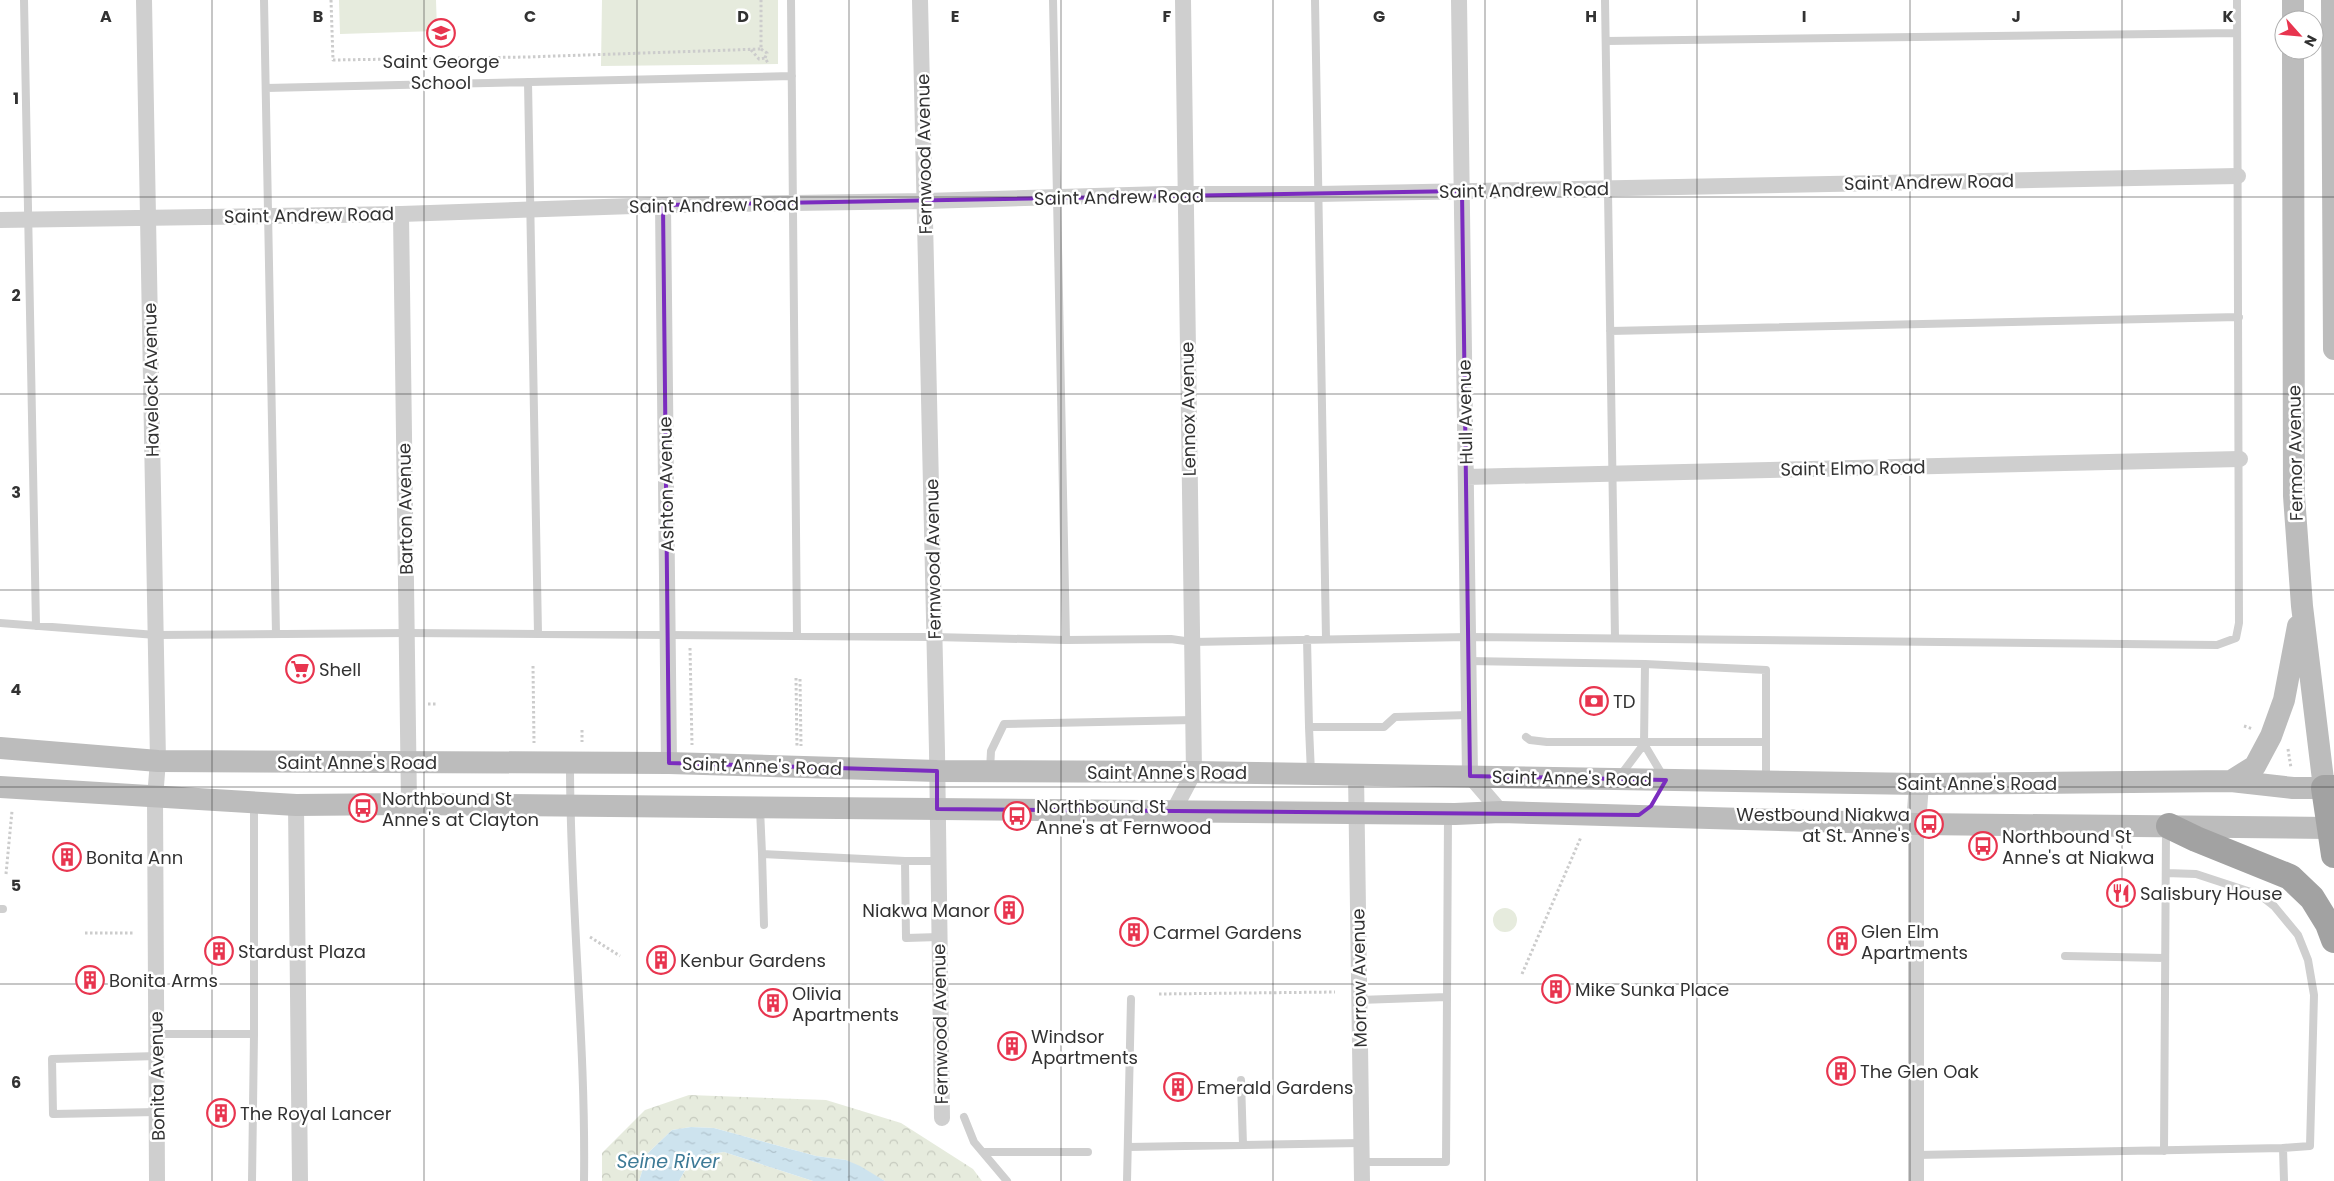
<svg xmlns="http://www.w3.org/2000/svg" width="2334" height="1181" viewBox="0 0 2334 1181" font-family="Poppins,sans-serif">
<defs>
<pattern id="forest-crowns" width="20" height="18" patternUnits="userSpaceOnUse" patternTransform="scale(1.25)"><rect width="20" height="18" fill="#e6ebdd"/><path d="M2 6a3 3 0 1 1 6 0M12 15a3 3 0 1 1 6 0" fill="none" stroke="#c6cabe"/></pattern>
<pattern id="water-ripples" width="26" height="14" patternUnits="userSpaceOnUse" patternTransform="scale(1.25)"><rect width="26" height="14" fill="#cde3ee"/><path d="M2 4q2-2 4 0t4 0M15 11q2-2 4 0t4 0" fill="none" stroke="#b0c3cd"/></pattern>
</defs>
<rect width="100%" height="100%" fill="#fff"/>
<!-- green -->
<path fill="#e6ebdd" d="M339 0H436L437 31 340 34Z
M602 0H778V64L601 66Z
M1493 920a12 12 0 1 1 24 0a12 12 0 1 1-24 0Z"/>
<!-- forest -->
<path fill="url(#forest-crowns)" d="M689 1095 826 1100 901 1123 973 1169 982 1181H885L846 1160 816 1156 714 1128 691 1127 672 1130 648 1153 639 1181H602V1153L645 1110Z
M724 1152 813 1181H679C693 1156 697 1156 724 1152Z"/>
<!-- water -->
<path fill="url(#water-ripples)" d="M691 1127 714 1128 816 1156 846 1160 860 1166 885 1181H813L724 1152 698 1156 689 1163 679 1181H639L648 1153 672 1130Z"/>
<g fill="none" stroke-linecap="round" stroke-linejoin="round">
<!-- path -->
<path stroke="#ccc" stroke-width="3" stroke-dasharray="2.5 2.5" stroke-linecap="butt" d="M331 0 333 60 527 57 761 49V0
M761 49 767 53 765 58 768 63
M751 50 759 59 765 58
M690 648 692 745
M533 666 534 743
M796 678 797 748
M800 679 801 746
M428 704H436
M2244 726 2253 729
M582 730V742
M2288 749 2291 768
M6 874 12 811
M85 933H135
M590 937 620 956
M1522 974 1581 837
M1159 994 1335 992"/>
<!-- service -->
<path stroke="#cfcfcf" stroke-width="8" d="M24 0 36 626
M264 0 276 634
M791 0 797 636
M1053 0 1066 640
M1315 0 1326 639
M1605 0 1615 638
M1606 41 2237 33
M528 82 538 634
M266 88 792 76
M1610 331 2239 317
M0 623 156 635 407 633 934 637 1066 640 1171 639 1192 642 1468 637 2217 645 2236 638 2239 623 2237 0
M1307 639 1309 727H1384L1395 717 1469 715
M1468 661 1645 664 1644 744 1663 776
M1645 664 1766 670V780
M1309 727 1311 773
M1526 737 1530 740 1547 742H1766
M570 766C570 904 586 1042 584 1181
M990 770 991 751 1004 724 1193 720
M1620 776 1644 744
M760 809 762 854 905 861
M762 854 764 925
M938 861H905L906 938 939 937
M2166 873 2196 874 2260 895 2274 906 2298 935 2308 960 2314 995 2310 1146 2283 1148
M0 909H3
M2065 956 2165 958
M1359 1000 1447 997 1448 815
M156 1034H254V806
M157 1056 52 1059 53 1114 157 1112
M1241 1080 1243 1145
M964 1117 974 1142 1007 1181
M1128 1147 1361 1143
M2164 1151 2166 831
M983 1152H1088
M1916 1155 2283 1148 2284 1181
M1362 1162H1446L1447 997
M252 1181 254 1034
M1127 1181 1131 999"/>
<!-- minor -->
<path stroke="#cfcfcf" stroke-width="16" d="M144 0 158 761 155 798 157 1181
M920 0 937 751 942 1118
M1459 0 1470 776 1501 812
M663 205 669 763
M401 214 409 804
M0 220 401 214 663 205 925 201 1164 194H1318L2238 176
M1466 477 2240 459
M1356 774 1362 1181
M296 805 300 1181
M1173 812 1194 772 1183 0
M1916 1181V824"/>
<!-- tertiary -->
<path stroke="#cfcfcf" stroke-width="20" d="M1916 824 1919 784"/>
<!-- secondary -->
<path stroke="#bcbcbc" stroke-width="22" d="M2293 0V20
M2332 0 2334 349
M0 748 158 761 669 763 937 771 1194 772 1919 784 2231 781 2293 788H2324L2302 606 2294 496 2293 50
M2231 781 2255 766 2271 736 2284 700 2298 626
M0 787 296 805 409 804 1455 814 1501 812 1916 824 2329 828"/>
<!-- trunk -->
<path stroke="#a2a2a2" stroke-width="26" d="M2334 788H2324L2334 855
M2169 826 2196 839 2290 877 2312 898 2328 924 2334 940"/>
</g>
<!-- marked area -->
<path fill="none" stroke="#7b2cbf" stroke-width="4" stroke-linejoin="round" d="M1462 191 1470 776 1666 780 1651 806 1639 815 937 809V771L669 763 663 205Z"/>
<!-- grid -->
<path fill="none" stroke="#323232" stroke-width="1" stroke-opacity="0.55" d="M212 0V1181M424 0V1181M637 0V1181M849 0V1181M1061 0V1181M1273 0V1181M1485 0V1181M1697 0V1181M1910 0V1181M2122 0V1181M0 197H2334M0 394H2334M0 590H2334M0 787H2334M0 984H2334"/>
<!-- icons -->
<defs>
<symbol id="school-ring" viewBox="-11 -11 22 22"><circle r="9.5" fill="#fff" stroke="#e8354f" stroke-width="1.5"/><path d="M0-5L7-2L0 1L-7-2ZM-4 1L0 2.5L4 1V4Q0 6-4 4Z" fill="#e8354f"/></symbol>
<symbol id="supermarket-ring" viewBox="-11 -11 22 22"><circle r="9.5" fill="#fff" stroke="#e8354f" stroke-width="1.5"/><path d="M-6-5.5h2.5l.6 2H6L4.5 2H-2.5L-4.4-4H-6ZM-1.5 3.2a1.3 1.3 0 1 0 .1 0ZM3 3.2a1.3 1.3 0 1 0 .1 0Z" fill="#e8354f"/></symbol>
<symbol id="bank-ring" viewBox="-11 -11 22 22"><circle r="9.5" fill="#fff" stroke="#e8354f" stroke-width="1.5"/><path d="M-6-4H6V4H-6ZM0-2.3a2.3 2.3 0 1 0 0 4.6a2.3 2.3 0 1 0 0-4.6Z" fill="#e8354f"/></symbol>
<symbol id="bus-ring" viewBox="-11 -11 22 22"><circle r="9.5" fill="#fff" stroke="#e8354f" stroke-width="1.5"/><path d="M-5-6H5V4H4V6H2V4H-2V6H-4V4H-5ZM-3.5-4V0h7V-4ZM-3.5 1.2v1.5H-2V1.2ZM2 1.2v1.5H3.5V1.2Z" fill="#e8354f"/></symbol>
<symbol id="building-ring" viewBox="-11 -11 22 22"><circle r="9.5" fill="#fff" stroke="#e8354f" stroke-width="1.5"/><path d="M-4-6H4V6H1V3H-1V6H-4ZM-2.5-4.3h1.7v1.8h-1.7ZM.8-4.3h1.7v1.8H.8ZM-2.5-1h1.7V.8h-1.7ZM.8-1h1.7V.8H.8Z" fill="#e8354f"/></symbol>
<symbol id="restaurant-ring" viewBox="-11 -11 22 22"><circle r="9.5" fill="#fff" stroke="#e8354f" stroke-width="1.5"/><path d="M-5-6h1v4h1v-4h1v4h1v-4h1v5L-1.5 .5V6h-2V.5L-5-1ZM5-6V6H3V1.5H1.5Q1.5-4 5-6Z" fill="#e8354f"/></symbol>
</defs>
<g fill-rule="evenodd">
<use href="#school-ring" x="425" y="17" width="32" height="32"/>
<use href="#supermarket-ring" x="284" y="653" width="32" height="32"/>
<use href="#bank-ring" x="1578" y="685" width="32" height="32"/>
<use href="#bus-ring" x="347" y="792" width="32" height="32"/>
<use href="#bus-ring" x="1001" y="800" width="32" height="32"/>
<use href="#bus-ring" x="1913" y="808" width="32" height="32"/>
<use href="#bus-ring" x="1967" y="830" width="32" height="32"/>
<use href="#building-ring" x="51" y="841" width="32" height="32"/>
<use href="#restaurant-ring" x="2105" y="877" width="32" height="32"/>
<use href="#building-ring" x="993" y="894" width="32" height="32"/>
<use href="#building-ring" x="1118" y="916" width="32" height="32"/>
<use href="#building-ring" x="1826" y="925" width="32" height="32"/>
<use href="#building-ring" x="203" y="935" width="32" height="32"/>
<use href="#building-ring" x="645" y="944" width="32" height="32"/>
<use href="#building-ring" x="74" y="964" width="32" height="32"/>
<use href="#building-ring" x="1540" y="973" width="32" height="32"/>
<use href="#building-ring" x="757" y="987" width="32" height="32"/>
<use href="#building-ring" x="996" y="1030" width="32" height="32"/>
<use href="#building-ring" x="1825" y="1055" width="32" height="32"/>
<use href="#building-ring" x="1162" y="1071" width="32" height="32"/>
<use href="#building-ring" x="205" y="1097" width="32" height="32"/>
</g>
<g text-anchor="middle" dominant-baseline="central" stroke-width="5" stroke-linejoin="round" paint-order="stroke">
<!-- poi labels -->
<g font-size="18" fill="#323232" stroke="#fff" text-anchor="start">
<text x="441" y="61" text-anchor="middle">Saint George<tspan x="441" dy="21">School</tspan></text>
<text x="319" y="669">Shell</text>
<text x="1613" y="701">TD</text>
<text x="382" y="798">Northbound St<tspan x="382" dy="21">Anne's at Clayton</tspan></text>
<text x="1036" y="806">Northbound St<tspan x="1036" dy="21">Anne's at Fernwood</tspan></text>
<text x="1910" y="814" text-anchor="end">Westbound Niakwa<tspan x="1910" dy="21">at St. Anne's</tspan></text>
<text x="2002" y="836">Northbound St<tspan x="2002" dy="21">Anne's at Niakwa</tspan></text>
<text x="86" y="857">Bonita Ann</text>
<text x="2140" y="893">Salisbury House</text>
<text x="990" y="910" text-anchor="end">Niakwa Manor</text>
<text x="1861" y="931">Glen Elm<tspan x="1861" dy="21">Apartments</tspan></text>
<text x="1153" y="932">Carmel Gardens</text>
<text x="238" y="951">Stardust Plaza</text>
<text x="680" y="960">Kenbur Gardens</text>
<text x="109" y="980">Bonita Arms</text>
<text x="1575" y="989">Mike Sunka Place</text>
<text x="792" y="993">Olivia<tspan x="792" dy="21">Apartments</tspan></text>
<text x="1031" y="1036">Windsor<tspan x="1031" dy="21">Apartments</tspan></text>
<text x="1860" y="1071">The Glen Oak</text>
<text x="1197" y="1087">Emerald Gardens</text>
<text x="240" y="1113">The Royal Lancer</text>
</g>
<!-- street labels -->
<g font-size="18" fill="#323232" stroke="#fff">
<text transform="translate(924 154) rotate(-91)">Fernwood Avenue</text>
<text transform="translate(1929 182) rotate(-1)">Saint Andrew Road</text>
<text transform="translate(1524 190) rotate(-1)">Saint Andrew Road</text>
<text transform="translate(1119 197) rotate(-1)">Saint Andrew Road</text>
<text transform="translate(714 205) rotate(-1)">Saint Andrew Road</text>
<text transform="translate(309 215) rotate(-1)">Saint Andrew Road</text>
<text transform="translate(151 380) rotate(-91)">Havelock Avenue</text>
<text transform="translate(1188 409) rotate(-91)">Lennox Avenue</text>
<text transform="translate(1465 412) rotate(-91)">Hull Avenue</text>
<text transform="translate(2295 453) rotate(-91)">Fermor Avenue</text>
<text transform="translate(1853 468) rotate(-1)">Saint Elmo Road</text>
<text transform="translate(666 484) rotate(-91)">Ashton Avenue</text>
<text transform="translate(405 509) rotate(-91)">Barton Avenue</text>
<text transform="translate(933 559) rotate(-91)">Fernwood Avenue</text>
<text x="357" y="762">Saint Anne's Road</text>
<text transform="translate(762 766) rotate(2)">Saint Anne's Road</text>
<text x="1167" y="772">Saint Anne's Road</text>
<text transform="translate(1572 778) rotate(1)">Saint Anne's Road</text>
<text x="1977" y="783">Saint Anne's Road</text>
<text transform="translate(1359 978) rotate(-91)">Morrow Avenue</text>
<text transform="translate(940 1024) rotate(-91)">Fernwood Avenue</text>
<text transform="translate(157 1076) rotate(-91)">Bonita Avenue</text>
</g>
<!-- water labels -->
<g font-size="19" font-style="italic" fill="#3d7a96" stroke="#fff">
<text x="668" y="1161">Seine River</text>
</g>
</g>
<g font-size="16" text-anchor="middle" font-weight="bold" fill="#323232" stroke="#fff" stroke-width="5" stroke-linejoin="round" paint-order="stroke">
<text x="106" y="22">A</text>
<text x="318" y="22">B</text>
<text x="530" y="22">C</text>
<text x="743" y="22">D</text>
<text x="955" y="22">E</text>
<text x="1167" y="22">F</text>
<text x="1379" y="22">G</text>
<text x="1591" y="22">H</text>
<text x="1804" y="22">I</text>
<text x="2016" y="22">J</text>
<text x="2228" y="22">K</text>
<text x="16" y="104">1</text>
<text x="16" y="301">2</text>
<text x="16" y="498">3</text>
<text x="16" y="695">4</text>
<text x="16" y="891">5</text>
<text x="16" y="1088">6</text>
</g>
<!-- north arrow -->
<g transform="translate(2299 35) rotate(117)"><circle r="24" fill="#ffffff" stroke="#adadad"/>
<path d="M0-4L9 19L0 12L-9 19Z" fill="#e8354f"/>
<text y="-8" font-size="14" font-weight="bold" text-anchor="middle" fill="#323232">N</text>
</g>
</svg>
